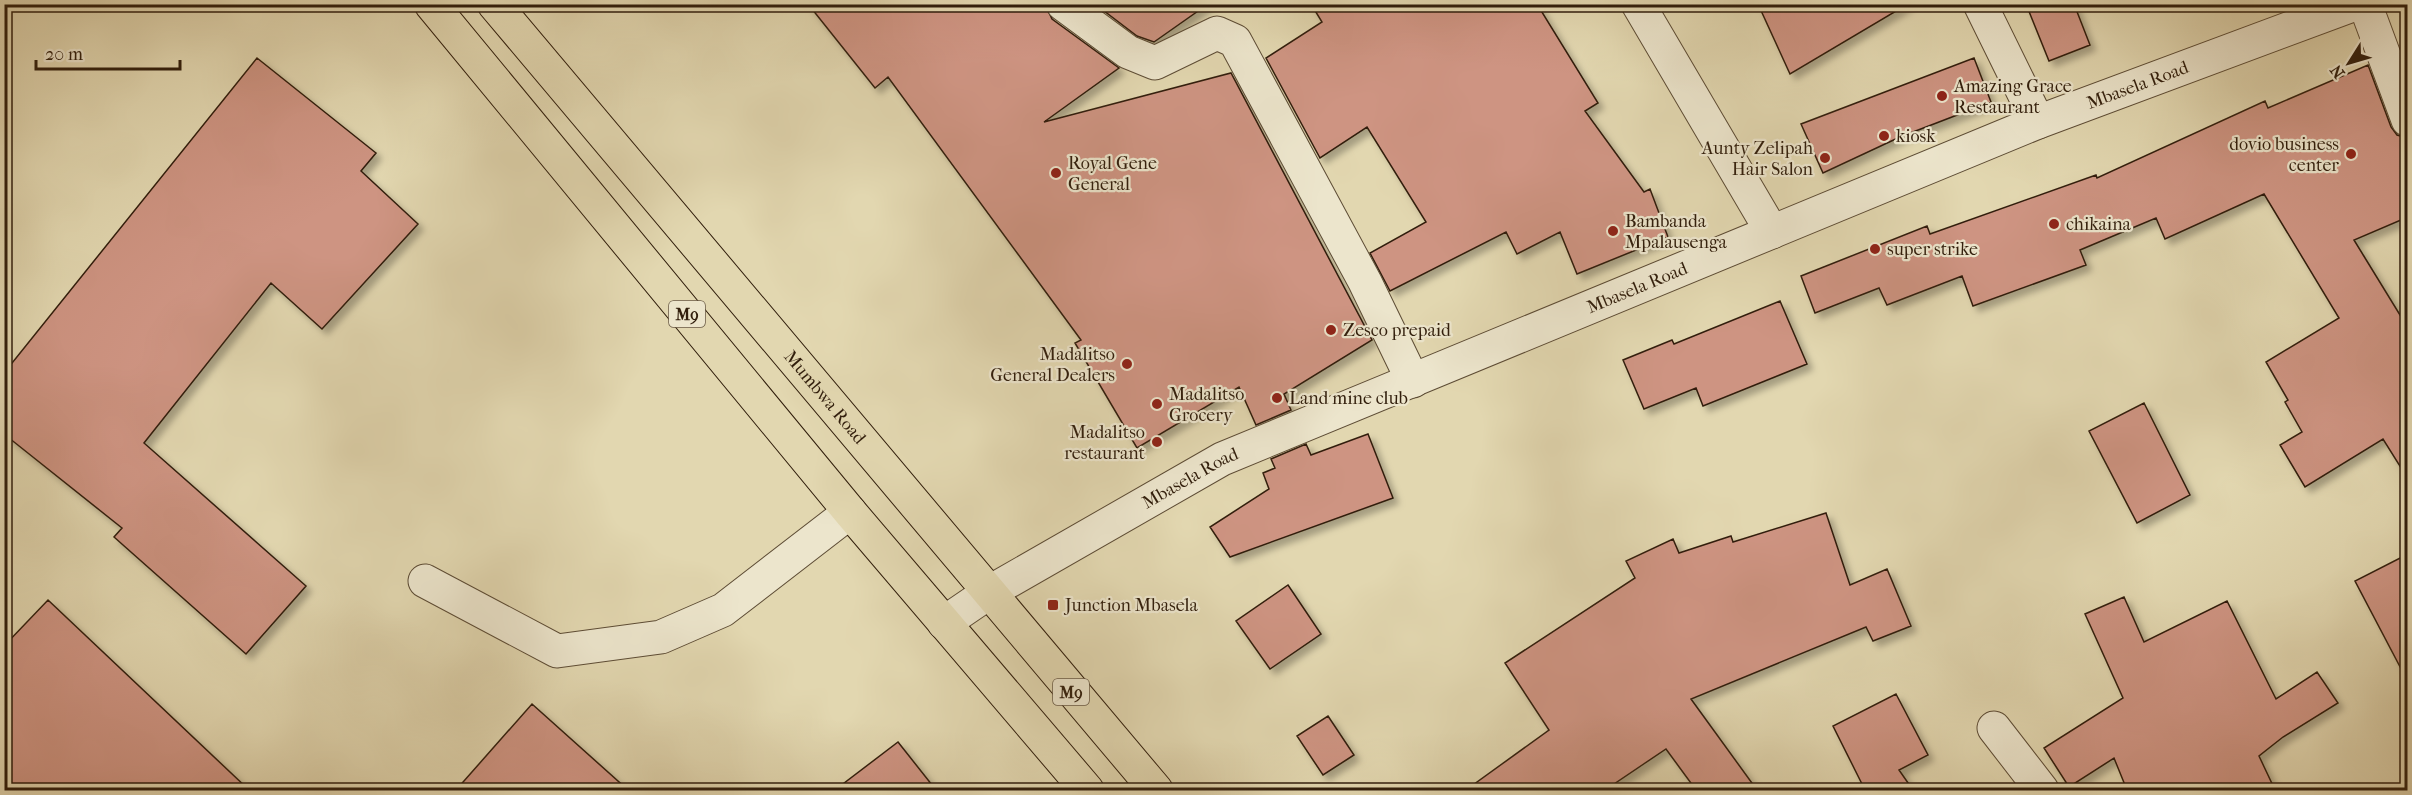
<svg xmlns="http://www.w3.org/2000/svg" width="2412" height="795" viewBox="0 0 2412 795" font-family="'IM FELL French Canon',serif">
<defs>
<filter id="shadow"><feDropShadow dx="5.5" dy="5.5" stdDeviation="3" flood-color="#0004"/></filter>
</defs>
<rect width="100%" height="100%" fill="#e2d7b0"/>
<filter id="stains"><feTurbulence type="fractalNoise" baseFrequency=".00333" numOctaves="4"/><feColorMatrix values="0 0 0 0 .2 0 0 0 0 .09 0 0 0 0 .02 0 0 0 .5 -.17"/></filter>
<radialGradient id="worn" r=".72"><stop offset=".6" stop-color="#630" stop-opacity="0"/><stop offset="1" stop-color="#630" stop-opacity=".3"/></radialGradient>
<!-- building -->
<path fill="#ce9482" stroke="#311e0c" stroke-width="1.5" filter="url(#shadow)" d="M808 4H1045L1052 19 1119 68 1044 122 1231 73 1372 340 1284 394 1291 410 1256 425 1239 387 1137 448 1075 343 1081 340 888 77 875 88Z
M1095 4H1208L1154 42 1137 36Z
M1311 4H1537L1598 103 1585 111 1644 192 1650 189 1668 237 1577 274 1560 232 1517 254 1506 232 1390 291 1370 253 1426 222 1367 127 1320 158 1266 58 1322 22Z
M1758 4H1908L1790 74Z
M2026 4H2074L2090 45 2049 61Z
M257 58 376 153 361 171 418 224 322 329 271 283 144 443 306 586 246 654 114 537 122 528 4 434V373Z
M1974 58 1991 102 1900 137 1823 173 1801 124Z
M2368 65 2391 127 2397 135 2408 138V217L2354 240 2408 328V479L2383 439 2305 487 2280 445 2302 432 2285 402 2288 400 2266 362 2339 318 2264 194 2165 239 2156 218 2080 250 2086 265 1973 306 1962 276 1887 305 1879 288 1815 313 1801 276 1927 226 1930 234 2096 175 2097 178 2265 101 2268 108Z
M1780 301 1807 364 1703 406 1696 388 1644 409 1623 360 1672 340 1674 344Z
M2144 403 2190 495 2137 523 2089 431Z
M1368 434 1393 498 1230 557 1210 527 1269 489 1263 473 1275 468 1271 459 1306 444 1311 455Z
M1826 513 1850 585 1887 569 1911 626 1873 641 1866 627 1691 699 1757 790H1696L1666 749 1605 790H1466L1549 730 1505 663 1635 578 1626 561 1673 539 1679 553 1731 536 1733 542Z
M2408 554V682L2355 581Z
M1288 585 1321 634 1270 669 1236 621Z
M2124 597 2144 642 2227 601 2276 699 2317 672 2338 703 2283 737 2259 756 2275 790H2127L2114 758 2069 787 2044 748 2123 698 2085 614Z
M48 600 249 790H4V646Z
M1896 694 1928 755 1899 770 1913 790H1865L1833 726Z
M532 704 628 790H456Z
M1328 716 1354 755 1323 775 1297 736Z
M898 742 936 790H835Z"/>
<g fill="none" stroke-linecap="round" stroke-linejoin="round">
<defs>
<g id="minor">
<path d="M1063 4 1128 52 1155 63 1217 33 1235 41 1365 282 1413 381"/>
<path d="M1638 4 1772 232"/>
<path d="M1980 4 2038 122"/>
<path d="M2365 4 2408 120"/>
<path d="M425 581 557 651 661 637 723 610 850 512"/>
<path id="s1" d="M944 623 988 593 1222 459 2038 122 2355 4"/>
<path d="M1994 728 2042 790"/>
</g>
<g id="major">
<path d="M431 4 850 512 1087 790"/>
<path id="s2" d="M494 4 1156 790"/>
</g>
</defs>
<!-- minor casing -->
<use href="#minor" stroke="#5d4c35" stroke-width="35"/>
<!-- major casing -->
<use href="#major" stroke="#311e0c" stroke-width="35"/>
<!-- minor -->
<use href="#minor" stroke="#ece5cc" stroke-width="33"/>
<!-- major -->
<use href="#major" stroke="#e2d7b0" stroke-width="33"/>
</g>
<!-- markers -->
<g fill="#8f2418" stroke="#ece5cc" stroke-width="2">
<circle cx="1942" cy="96" r="6"/>
<circle cx="1884" cy="136" r="6"/>
<circle cx="2351" cy="154" r="6"/>
<circle cx="1825" cy="158" r="6"/>
<circle cx="1056" cy="173" r="6"/>
<circle cx="2054" cy="224" r="6"/>
<circle cx="1613" cy="231" r="6"/>
<circle cx="1875" cy="249" r="6"/>
<circle cx="1331" cy="330" r="6"/>
<circle cx="1127" cy="364" r="6"/>
<circle cx="1277" cy="398" r="6"/>
<circle cx="1157" cy="404" r="6"/>
<circle cx="1157" cy="442" r="6"/>
<rect x="1047" y="599" width="12" height="12" rx="3"/>
</g>
<g text-anchor="middle" dominant-baseline="central" stroke-width="4.5" stroke-linejoin="round" paint-order="stroke">
<!-- shield labels -->
<g fill="#ece5cc" stroke="#695a46" stroke-width="1.5">
<rect x="669" y="301" width="36" height="26" rx="4.5"/>
<rect x="1053" y="679" width="36" height="26" rx="4.5"/>
</g>
<g font-size="16" font-weight="bold" fill="#311e0c">
<text x="687" y="314">M9</text>
<text x="1071" y="692">M9</text>
</g>
<!-- street labels -->
<g font-size="18" fill="#311e0c" stroke="#ece5cc">
<text stroke="none"><textPath href="#s1" startOffset="1312">Mbasela Road</textPath></text>
<text stroke="none"><textPath href="#s1" startOffset="772">Mbasela Road</textPath></text>
<text stroke="none"><textPath href="#s2" startOffset="514">Mumbwa Road</textPath></text>
<text stroke="none"><textPath href="#s1" startOffset="286">Mbasela Road</textPath></text>
</g>
<!-- poi labels -->
<g font-size="18" fill="#311e0c" stroke="#ece5cc" text-anchor="start">
<text x="1954" y="86">Amazing Grace<tspan x="1954" dy="21">Restaurant</tspan></text>
<text x="1896" y="136">kiosk</text>
<text x="2339" y="144" text-anchor="end">dovio business<tspan x="2339" dy="21">center</tspan></text>
<text x="1813" y="148" text-anchor="end">Aunty Zelipah<tspan x="1813" dy="21">Hair Salon</tspan></text>
<text x="1068" y="163">Royal Gene<tspan x="1068" dy="21">General</tspan></text>
<text x="1625" y="221">Bambanda<tspan x="1625" dy="21">Mpalausenga</tspan></text>
<text x="2066" y="224">chikaina</text>
<text x="1887" y="249">super strike</text>
<text x="1343" y="330">Zesco prepaid</text>
<text x="1115" y="354" text-anchor="end">Madalitso<tspan x="1115" dy="21">General Dealers</tspan></text>
<text x="1169" y="394">Madalitso<tspan x="1169" dy="21">Grocery</tspan></text>
<text x="1289" y="398">Land mine club</text>
<text x="1145" y="432" text-anchor="end">Madalitso<tspan x="1145" dy="21">restaurant</tspan></text>
<text x="1065" y="605">Junction Mbasela</text>
</g>
</g>
<!-- margin -->
<rect width="2412" height="795" fill="none" stroke="#e2d7b0" stroke-width="24"/>
<rect x="6" y="6" width="2400" height="783" fill="none" stroke="#311e0c" stroke-width="3"/>
<rect x="12" y="12" width="2388" height="771" fill="none" stroke="#311e0c" stroke-width="1.5"/>
<!-- north arrow -->
<g transform="translate(2349 63) rotate(233)" stroke="#ece5cc" stroke-width="4.5" paint-order="stroke">
<path d="M0-4.5L10 22L0 15L-10 22Z" fill="#311e0c"/>
<text y="-9" font-size="16" font-weight="bold" text-anchor="middle" fill="#311e0c">N</text>
</g>
<!-- scale -->
<path d="M36 60v9h144v-9" fill="none" stroke="#311e0c" stroke-width="3"/>
<text x="45" y="60" font-size="18" fill="#311e0c" stroke="#ece5cc" stroke-width="4.5" paint-order="stroke">20 m</text>
<rect width="100%" height="100%" filter="url(#stains)"/>
<rect width="100%" height="100%" fill="url(#worn)"/>
</svg>
